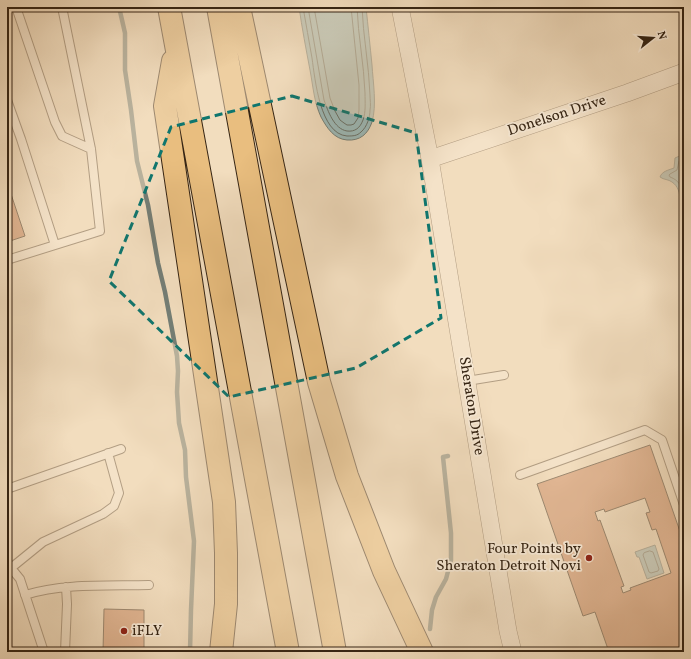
<svg xmlns="http://www.w3.org/2000/svg" width="691" height="659" viewBox="0 0 691 659" font-family="Vollkorn,serif">
<rect width="100%" height="100%" fill="#f2ddbe"/>
<filter id="stains"><feTurbulence type="fractalNoise" baseFrequency=".005" numOctaves="4"/><feColorMatrix values="0 0 0 0 .2 0 0 0 0 .09 0 0 0 0 .02 0 0 0 .5 -.17"/></filter>
<radialGradient id="worn" r=".72"><stop offset=".6" stop-color="#630" stop-opacity="0"/><stop offset="1" stop-color="#630" stop-opacity=".3"/></radialGradient>
<!-- water -->
<path fill="#9dbab8" stroke="#747e76" d="M299 7H366C368 26 370 45 372 65 373 82 377 105 372 122 368 134 360 141 347 140 334 139 327 128 321 117 314 102 313 86 310 70 306 49 302 28 299 7Z
M684 154V203L679 201 680 200C680 193 678 186 672 182 668 179 664 180 660 177 662 171 669 170 674 168L675 158Z
M655 545 664 573 647 579 639 557H637L635 552Z"/>
<g fill="none" stroke-linecap="round" stroke-linejoin="round">
<!-- shore -->
<path stroke="#6a7066" stroke-width="1" d="M303 7C306 24 309 41 312 58 315 79 320 134 347 136 353 136 357 136 361 132 367 127 370 117 370 110 371 105 370 100 370 95 369 65 363 36 362 7
M308 7 324 100C328 111 334 129 347 131 355 132 360 128 363 120 366 112 365 102 365 93 364 64 358 36 357 7
M314 7 330 98 335 111 340 120 344 123 347 125H351L354 124 358 118 359 110V85L351 7
M684 159 679 161 677 170 670 174 669 175 670 177C679 180 683 188 684 196
M650 551 653 552 659 569 658 571 651 573 649 572 643 555 644 553Z"/>
<!-- stream -->
<path stroke="#747e76" stroke-width="4.5" d="M119 7 125 33V70L131 110 137 161 148 205 158 263 165 292 177 356 178 371 177 392 179 423 185 450 186 477 194 541 191 610 190 652
M430 629 432 610 436 597 446 579 451 560V533L443 457 448 456"/>
</g>
<!-- building -->
<path fill="#ca855d" stroke="#362514" fill-rule="evenodd" d="M7 182 25 236 7 242Z
M650 445 684 543V652H609L595 612 583 616 537 484ZM645 498 650 512 646 513 652 530 656 529 671 573 630 588 631 590 623 593 621 587 624 586 600 520 598 521 595 512 604 509 605 512Z
M104 609 144 610V652H103Z"/>
<g fill="none" stroke-linecap="round" stroke-linejoin="round">
<defs>
<path id="service" d="M16 7 55 122 62 136 91 149
M7 100 21 139 55 245
M7 260 100 231 91 149 62 7
M467 381 504 375
M520 475 645 430 662 440 684 505
M7 489 121 449
M7 567 11 568 20 579 44 652
M11 568 43 542 103 514 114 506 119 493 108 453
M25 595C64 583 108 586 149 585
M65 652 67 604 66 587"/>
<path id="minor" d="M400 7 430 159 508 631 513 652
M430 159 627 93 684 72"/>
<path id="motorway" d="M169 7 288 652
M218 7 335 652
M239 7 319 382 347 476 384 571 422 652
M173 61 165 106 224 502 226 553V604L221 652"/>
</defs>
<!-- service casing -->
<use href="#service" stroke="#65533e" stroke-width="10"/>
<!-- minor casing -->
<use href="#minor" stroke="#65533e" stroke-width="18"/>
<!-- motorway casing -->
<use href="#motorway" stroke="#362514" stroke-width="24"/>
<!-- service -->
<use href="#service" stroke="#f7e9d5" stroke-width="8"/>
<!-- minor -->
<use href="#minor" stroke="#f7e9d5" stroke-width="17"/>
<!-- motorway -->
<use href="#motorway" stroke="#e9be7f" stroke-width="22"/>
</g>
<!-- marked area -->
<path d="M0 0H691V659H0ZM292 96 416 133 441 318 356 368 229 397 109 281 171 127Z" fill="#f2ddbe" fill-opacity=".55" fill-rule="evenodd"/>
<path fill="none" stroke="#0f766e" stroke-width="3" stroke-dasharray="8 5" stroke-linejoin="round" d="M292 96 416 133 441 318 356 368 229 397 109 281 171 127Z"/>
<!-- markers -->
<g fill="#8f2418" stroke="#f7e9d5" stroke-width="1.5">
<circle cx="589" cy="558" r="4"/>
<circle cx="124" cy="631" r="4"/>
</g>
<g text-anchor="middle" dominant-baseline="central" stroke-width="3.5" stroke-linejoin="round" paint-order="stroke">
<!-- street labels -->
<g font-size="15" fill="#362514" stroke="#f7e9d5">
<text transform="translate(557 116) rotate(-18)">Donelson Drive</text>
<text transform="translate(471 406) rotate(81)">Sheraton Drive</text>
</g>
<!-- poi labels -->
<g font-size="15" fill="#362514" stroke="#f7e9d5" text-anchor="end">
<text x="581" y="549">Four Points by<tspan x="581" dy="17">Sheraton Detroit Novi</tspan></text>
<text x="132" y="631" text-anchor="start">iFLY</text>
</g>
</g>
<!-- margin -->
<rect width="691" height="659" fill="none" stroke="#f2ddbe" stroke-width="24"/>
<rect x="8" y="8" width="675" height="643" fill="none" stroke="#362514" stroke-width="2"/>
<rect x="12" y="12" width="667" height="635" fill="none" stroke="#362514"/>
<!-- north arrow -->
<g transform="translate(653 38) rotate(73)" stroke="#f7e9d5" stroke-width="3" paint-order="stroke">
<path d="M0-3L7 15L0 10L-7 15Z" fill="#362514"/>
<text y="-6" font-size="11" font-weight="bold" text-anchor="middle" fill="#362514">N</text>
</g>
<rect width="100%" height="100%" filter="url(#stains)"/>
<rect width="100%" height="100%" fill="url(#worn)"/>
</svg>
